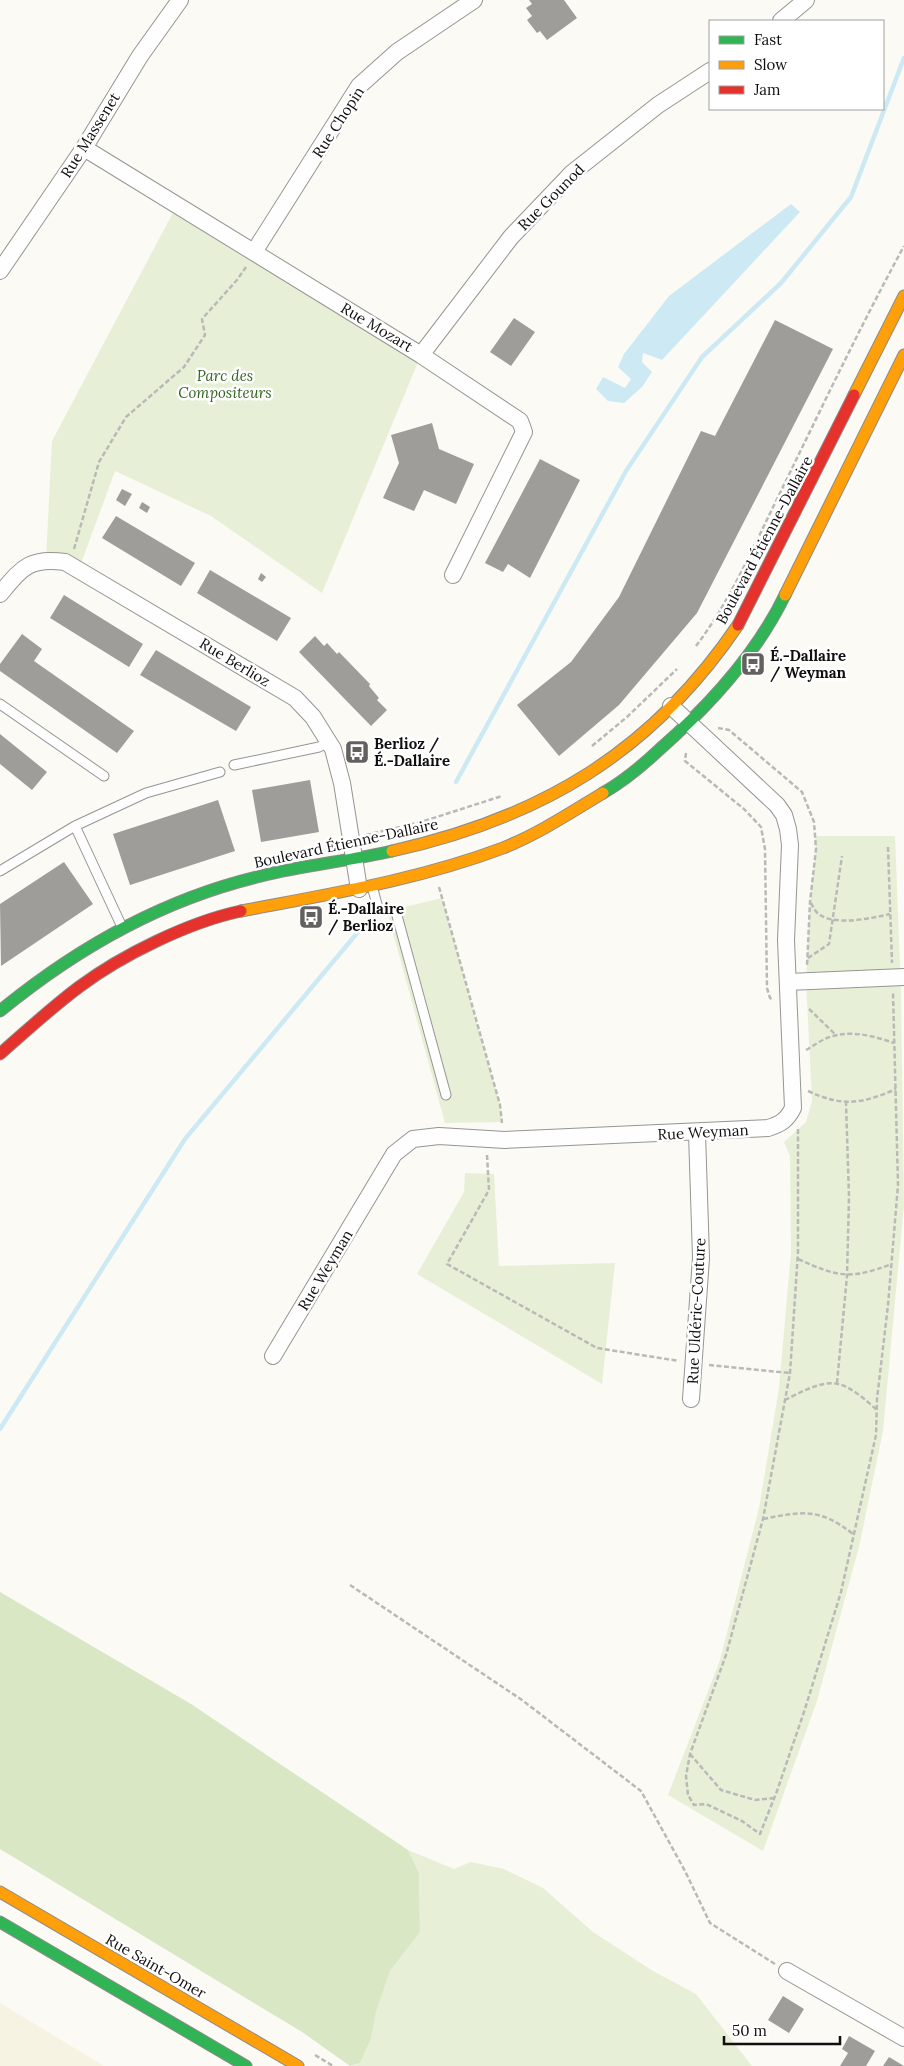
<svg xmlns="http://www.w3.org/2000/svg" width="904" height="2066" viewBox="0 0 904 2066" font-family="Lora,serif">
<rect width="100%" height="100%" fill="#fbfaf5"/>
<!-- farmland -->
<path fill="#f7f3e2" d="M0 2003 104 2066H0Z"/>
<!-- green -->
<path fill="#e7f0d6" d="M177 205 421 355 322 593 211 516 115 471 79 569 46 559 52 441Z
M815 836H895L901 992 904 1205 883 1431 859 1547 817 1701 763 1851 668 1795 720 1660 759 1508 779 1388 791 1252 790 1156 784 1142 806 1122 812 1101 806 981 810 902 816 849Z
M442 898 500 1105 502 1122 445 1123 387 911Z
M465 1173 494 1174 499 1266 615 1263 602 1384 417 1274 464 1192Z
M408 1850 454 1869 471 1862 504 1869 543 1888 593 1932 653 1971 696 1994 752 2066H351L360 2063 371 2039 376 2012 390 1971 420 1932 419 1873Z"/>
<!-- forest -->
<path fill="#d9e7c4" d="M0 1592 191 1704 408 1850 419 1873 420 1932 390 1971 376 2012 371 2039 360 2063 350 2066 302 2032 0 1849Z"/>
<!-- water -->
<path fill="#cdeaf4" d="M791 204 800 212 662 360 643 353 642 362 652 372 642 387 624 403 608 401 596 389 603 377 625 388 631 379 618 367 624 354 669 296Z"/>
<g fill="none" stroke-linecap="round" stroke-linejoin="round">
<!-- stream -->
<path stroke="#cdeaf4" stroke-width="4.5" d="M456 782 626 471 702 357 781 283 851 197 904 58
M0 1429 185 1139 363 926"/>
</g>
<!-- building -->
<path fill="#9f9d9a" d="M529 0H564L577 18 547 40 540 31 537 33 527 20 532 16 526 8 532 4Z
M514 318 535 332 511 366 490 352Z
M775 320 833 349 697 613 619 705 559 756 517 705 571 662 619 597 701 431 715 436Z
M432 423 439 449 474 464 456 504 424 490 414 511 383 498 399 463 391 435Z
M540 459 580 480 530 578 508 564 503 572 485 563Z
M122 489 132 494 125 506 116 500Z
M142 502 150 507 147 513 139 508Z
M116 516 195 563 181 586 102 538Z
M210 570 291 618 277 641 197 593Z
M261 573 266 577 262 582 258 579Z
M64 595 143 644 129 667 50 618Z
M22 634 42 649 34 661 134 731 117 753 0 671V664Z
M315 636 324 646 327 643 337 654 339 652 370 684 369 686 379 698 377 700 387 710 371 726 299 652Z
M156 650 251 707 236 731 140 675Z
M0 734 47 772 32 790 0 764Z
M310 780 319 832 261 842 252 790Z
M218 800 235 851 130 885 113 834Z
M64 862 93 904 1 966 0 904Z
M783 1996 804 2009 789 2033 768 2020Z
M849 2036 875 2051 866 2066H840L848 2053 842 2049Z
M889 2057 904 2066H883Z"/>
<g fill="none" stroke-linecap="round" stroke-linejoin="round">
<defs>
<path id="lane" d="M0 704 104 776
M234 765 319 747 328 742
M75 826 146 793 220 772
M0 871 75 826 122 927
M372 886 378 908 396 912 446 1095"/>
<path id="street" d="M781 21 806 0
M84 148 421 355 520 421 524 432 453 575
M254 252 359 86 397 52 474 0
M0 271 84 148 140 56 180 0
M421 355 511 237 572 173 658 105 710 71
M0 594C22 568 29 557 65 562L295 698 313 717 333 749 342 783 359 889
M788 982 904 977
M273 1356 394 1154 413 1139 439 1136 505 1140 768 1128C781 1124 787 1120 793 1108L786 940 790 845 788 829 784 815 777 805 671 706
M691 1399 701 1258 697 1133
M787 1971 904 2038"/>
<path id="fast" d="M603 793C624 781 642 766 660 749 710 705 756 655 785 595
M0 1011C78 947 163 899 261 876 305 865 349 861 392 851
M0 1922 246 2066"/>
<path id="slow" d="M854 395 904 296
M785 595 904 355
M392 851C541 818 652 752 738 625
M241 911C330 894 418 880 503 848 538 834 570 813 603 793
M0 1892 298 2066"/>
<path id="jam" d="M738 625 854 395
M0 1054C26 1031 51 1008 79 987 122 955 189 922 241 911"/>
</defs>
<!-- lane casing -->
<use href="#lane" stroke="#959593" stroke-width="11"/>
<!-- street casing -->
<use href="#street" stroke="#959593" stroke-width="18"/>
<!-- fast casing -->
<use href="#fast" stroke="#8c8b89" stroke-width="13"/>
<!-- slow casing -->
<use href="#slow" stroke="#8c8b89" stroke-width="13"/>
<!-- jam casing -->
<use href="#jam" stroke="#8c8b89" stroke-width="13"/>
<!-- path -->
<path stroke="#b9b9b8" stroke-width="2.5" stroke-dasharray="5 2.5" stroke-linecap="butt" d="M74 549 99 462 126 417 184 367 205 335 202 319 237 280 246 267
M696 646C731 600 754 545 780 493 820 411 860 327 904 246
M718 728 729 730 802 792 814 822 816 849 810 902 807 966
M592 746 627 717 677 669
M686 753 685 761 744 809 761 827 765 849 767 988 770 998 774 1000
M366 835 421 822 502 796
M888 847 892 963
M439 887 500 1105 502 1123
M811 903C813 907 816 913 820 915 837 926 872 918 890 914
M808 958 829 944 842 856
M809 1009 837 1036
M806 1050C813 1046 820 1041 827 1038 849 1029 874 1036 894 1043
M808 1091C842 1107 862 1104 896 1089
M798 1129V1252L790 1373 763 1519 726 1655 690 1754 686 1776 688 1795 694 1805 706 1804 742 1821 760 1834 777 1791 805 1709 841 1592 876 1435 877 1399 888 1305 898 1185 893 993
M487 1155 489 1190 447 1264 597 1348 679 1361
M798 1259C838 1277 849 1280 892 1264
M709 1365 790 1373
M837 1383 847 1276 849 1197 846 1103
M785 1400C799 1393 822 1380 838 1384 850 1386 867 1401 877 1410
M763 1519C803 1511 820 1508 853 1534
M350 1585 522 1700 641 1791 685 1871 710 1923 775 1964
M690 1754 721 1790 755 1800 775 1798
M315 2055 333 2066"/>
<!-- lane -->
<use href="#lane" stroke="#fefefe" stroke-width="9"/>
<!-- street -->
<use href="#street" stroke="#fefefe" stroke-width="16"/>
<!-- fast -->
<use href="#fast" stroke="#30b455" stroke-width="11"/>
<!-- slow -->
<use href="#slow" stroke="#ff9f0a" stroke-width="11"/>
<!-- jam -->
<use href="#jam" stroke="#e5322d" stroke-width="11"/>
</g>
<!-- icons -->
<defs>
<symbol id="bus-square" viewBox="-11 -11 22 22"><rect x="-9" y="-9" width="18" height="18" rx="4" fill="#626160" stroke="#fff"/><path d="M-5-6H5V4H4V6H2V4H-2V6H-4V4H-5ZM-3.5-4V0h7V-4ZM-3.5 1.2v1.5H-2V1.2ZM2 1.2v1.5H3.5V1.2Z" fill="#fff"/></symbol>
</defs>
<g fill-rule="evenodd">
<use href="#bus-square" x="739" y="650" width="28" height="28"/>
<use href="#bus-square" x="343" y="738" width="28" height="28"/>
<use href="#bus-square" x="297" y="903" width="28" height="28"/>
</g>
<g text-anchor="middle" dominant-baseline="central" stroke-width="5" stroke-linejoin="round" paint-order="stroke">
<!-- street labels -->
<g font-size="15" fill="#0f0f0f" stroke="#fff">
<text transform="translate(338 122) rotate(-57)">Rue Chopin</text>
<text transform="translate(90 135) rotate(-58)">Rue Massenet</text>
<text transform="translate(551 197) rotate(-45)">Rue Gounod</text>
<text transform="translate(377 327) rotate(31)">Rue Mozart</text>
<text transform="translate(764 540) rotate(-62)">Boulevard Étienne-Dallaire</text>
<text transform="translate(235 662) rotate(31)">Rue Berlioz</text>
<text transform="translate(346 843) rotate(-12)">Boulevard Étienne-Dallaire</text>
<text transform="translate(703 1132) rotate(-3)">Rue Weyman</text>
<text transform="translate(325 1270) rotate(-59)">Rue Weyman</text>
<text transform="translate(696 1311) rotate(-87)">Rue Uldéric-Couture</text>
<text transform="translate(156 1966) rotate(30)">Rue Saint-Omer</text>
</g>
<!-- park labels -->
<g font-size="15" font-style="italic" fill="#366422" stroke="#fff">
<text x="225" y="375">Parc des<tspan x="225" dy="17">Compositeurs</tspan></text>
</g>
<!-- poi labels -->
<g font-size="15" font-weight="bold" fill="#0f0f0f" stroke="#fff" text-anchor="start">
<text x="770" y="655">É.-Dallaire<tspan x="770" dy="17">/ Weyman</tspan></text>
<text x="374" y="743">Berlioz /<tspan x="374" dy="17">É.-Dallaire</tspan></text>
<text x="328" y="908">É.-Dallaire<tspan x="328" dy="17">/ Berlioz</tspan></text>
</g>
</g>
<!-- legend -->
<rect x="709" y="20" width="175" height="90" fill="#ffffff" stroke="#9f9f9f"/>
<rect x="719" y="36" width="25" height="8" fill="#30b455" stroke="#9f9f9f"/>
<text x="754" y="45" font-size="15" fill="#0f0f0f">Fast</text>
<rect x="719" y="61" width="25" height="8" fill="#ff9f0a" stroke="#9f9f9f"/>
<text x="754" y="70" font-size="15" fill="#0f0f0f">Slow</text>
<rect x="719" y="86" width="25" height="8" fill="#e5322d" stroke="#9f9f9f"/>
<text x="754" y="95" font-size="15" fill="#0f0f0f">Jam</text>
<!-- scale -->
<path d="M724 2036v8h116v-8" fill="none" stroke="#0f0f0f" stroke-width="2.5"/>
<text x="732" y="2036" font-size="15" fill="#0f0f0f" stroke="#ffffff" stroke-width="4" paint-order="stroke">50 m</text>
</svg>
